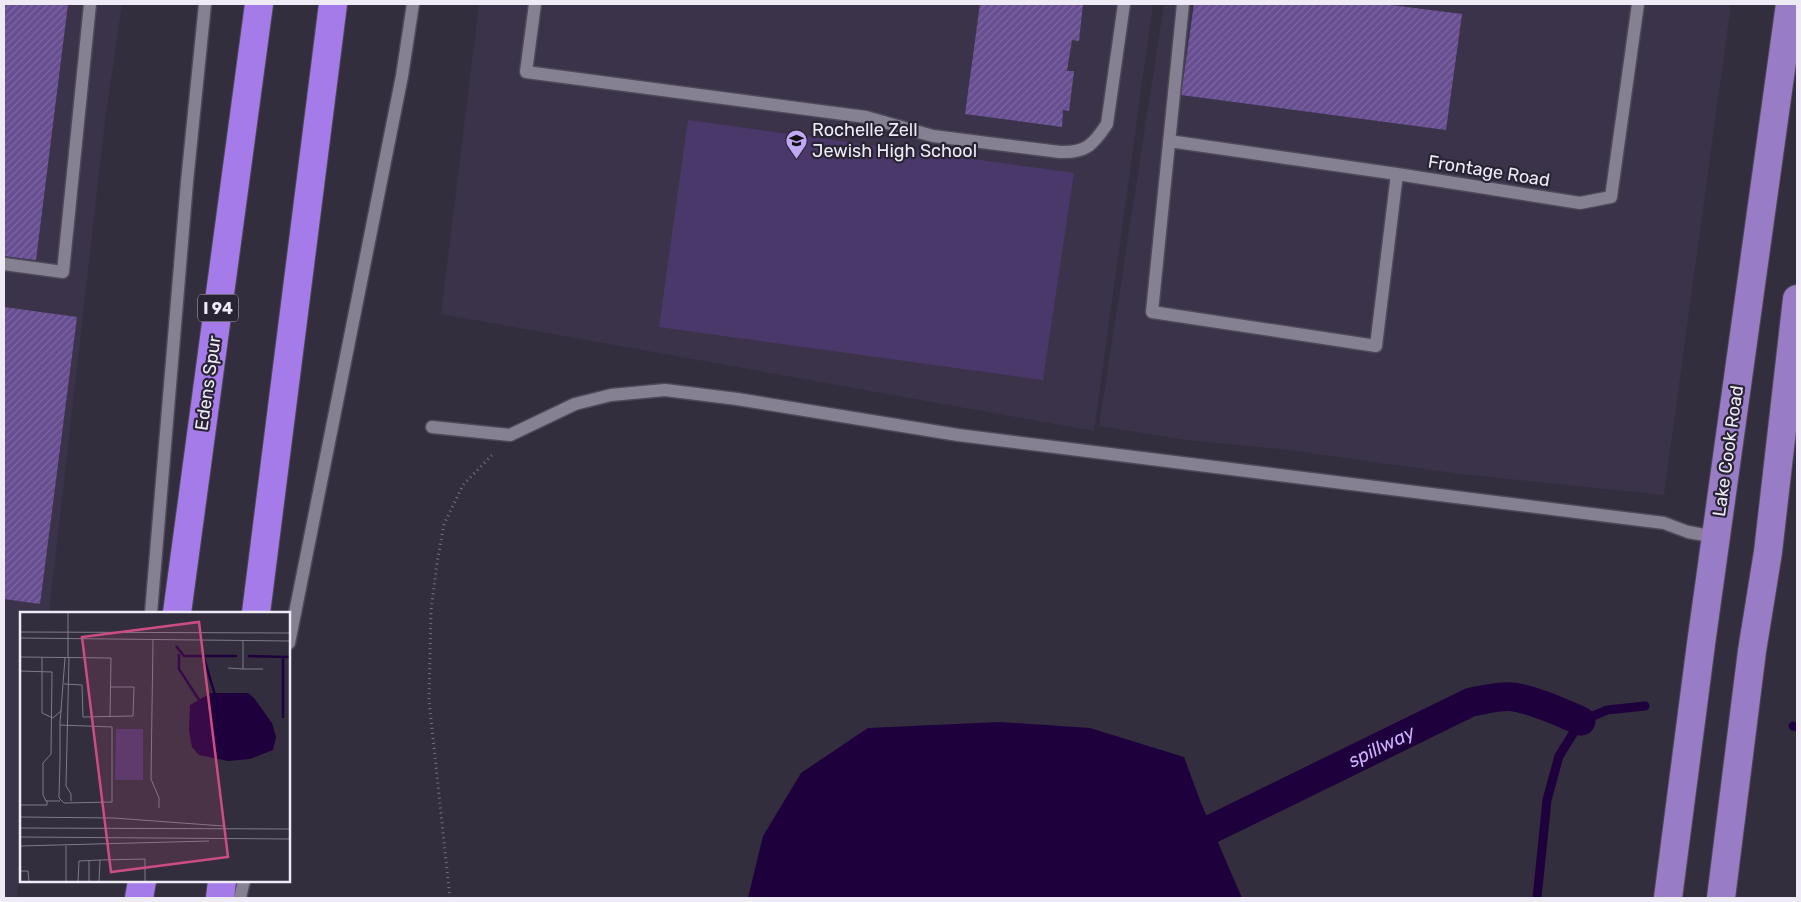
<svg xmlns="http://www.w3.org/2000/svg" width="1801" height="902" viewBox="0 0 1801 902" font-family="Rubik,sans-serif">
<defs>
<pattern id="building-hatch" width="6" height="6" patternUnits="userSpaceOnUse" patternTransform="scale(1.25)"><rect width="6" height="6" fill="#674e91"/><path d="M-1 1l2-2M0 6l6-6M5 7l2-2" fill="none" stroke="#7d68a1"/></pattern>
</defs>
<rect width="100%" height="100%" fill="#332e3e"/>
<!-- built -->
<path fill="#3b334a" d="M4 4H122L105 121 49 613H21V858L17 898H4Z
M479 4H1153L1094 431 441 314Z
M1164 4H1731L1664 495 1461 474 1281 449 1187 440 1099 426Z"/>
<!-- grass -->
<path fill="#4b386a" d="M688 120 1074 173 1043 380 659 327Z"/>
<!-- water -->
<path fill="#1e003d" d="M999 722 1090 728 1184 757 1201 803 1242 898H748L763 836 801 773 868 728Z"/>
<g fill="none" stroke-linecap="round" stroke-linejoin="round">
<!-- stream -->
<path stroke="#1e003d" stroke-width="9" d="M1793 726 1797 727
M1537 898 1547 800 1559 756 1581 721 1607 710 1645 706"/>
<!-- canal -->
<path stroke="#1e003d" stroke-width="29" id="s1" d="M1189 840 1471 702C1485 700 1500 695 1514 697 1537 701 1560 712 1581 721"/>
</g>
<!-- building -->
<path fill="url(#building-hatch)" d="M4 4H68L36 260 4 256Z
M980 4H1083L1079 41 1072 40 1067 71H1074L1069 111 1063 110 1062 127 965 114Z
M1194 4H1383L1462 14 1446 130 1181 95Z
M4 307 77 317 40 604 4 599Z"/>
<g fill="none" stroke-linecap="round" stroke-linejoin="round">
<defs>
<path id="service" d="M535 4 526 72 866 117 933 136 1060 152C1086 153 1093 145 1107 124L1124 4
M1183 4 1152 312 1376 346 1397 174
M1169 141 1397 174 1580 203 1611 197 1638 4
M4 264 63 272 90 4
M432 427 510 435 575 404 611 395 665 390 737 399 958 435 1664 523 1688 532 1716 537
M151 613 187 182 205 4
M289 643 402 76 413 4
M240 898 244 881"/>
<path id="primary" d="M1668 898 1701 644 1790 4
M1721 898 1752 651 1768 552 1797 299"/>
<path id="motorway" d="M177 613 259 4
M256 613 333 4
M139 898 142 881
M220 898 222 881"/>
</defs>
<!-- service casing -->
<use href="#service" stroke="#4e4957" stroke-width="15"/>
<!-- primary casing -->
<use href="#primary" stroke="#4e4957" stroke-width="30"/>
<!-- motorway casing -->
<use href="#motorway" stroke="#4e4957" stroke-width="30"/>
<!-- path -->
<path stroke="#767280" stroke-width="3" stroke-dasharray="1 4" stroke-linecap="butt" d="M450 898 429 700 431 611 437 563 444 524 463 485 493 454"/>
<!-- service -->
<use href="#service" stroke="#868093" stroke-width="12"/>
<!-- primary -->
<use href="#primary" stroke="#987dc6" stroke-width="28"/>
<!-- motorway -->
<use href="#motorway" stroke="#a47be8" stroke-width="28"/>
</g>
<!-- icons -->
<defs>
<symbol id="school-pin" viewBox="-11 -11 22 30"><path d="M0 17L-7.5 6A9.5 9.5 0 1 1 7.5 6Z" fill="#c1a8f3" stroke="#292434"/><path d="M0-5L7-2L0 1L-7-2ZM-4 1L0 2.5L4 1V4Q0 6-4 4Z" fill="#111"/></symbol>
</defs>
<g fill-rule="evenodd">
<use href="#school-pin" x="784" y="128" width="25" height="34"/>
</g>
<g text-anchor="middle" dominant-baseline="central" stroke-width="4.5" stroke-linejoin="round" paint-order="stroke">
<!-- shield labels -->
<rect fill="#292434" stroke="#b3afbc" stroke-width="1" x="198" y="294.5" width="40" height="27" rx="4"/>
<g font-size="16" font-weight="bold" fill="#eeebf6">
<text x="218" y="308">I 94</text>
</g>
<!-- poi labels -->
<g font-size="18" fill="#eeebf6" stroke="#292434" text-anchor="start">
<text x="812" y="130">Rochelle Zell<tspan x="812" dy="21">Jewish High School</tspan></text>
</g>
<!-- street labels -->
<g font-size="18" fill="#eeebf6" stroke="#292434">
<text transform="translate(1489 171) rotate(9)">Frontage Road</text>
<text transform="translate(208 383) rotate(-82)">Edens Spur</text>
<text transform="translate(1728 451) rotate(-82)">Lake Cook Road</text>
</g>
<!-- water labels -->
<g font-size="19" font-style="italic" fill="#cbb1fe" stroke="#292434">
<text stroke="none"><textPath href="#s1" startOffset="214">spillway</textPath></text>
</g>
</g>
<!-- overview -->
<g transform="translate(20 612)">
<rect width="270" height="270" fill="#332e3e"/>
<path d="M96 117H123V168H95Z" fill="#4b386a"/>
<path d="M191 81H228L234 86 252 111 256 125 253 138 230 147 208 149 179 143 172 135 169 118 170 93Z" fill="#1e003d"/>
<path fill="none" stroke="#1e003d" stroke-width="2.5" d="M156 34 164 44H217M159 42V57L181 91M228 44 270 45M263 45V106M184 46 195 83"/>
<path fill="none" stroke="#7e7a88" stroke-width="1" d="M0 20 270 21M0 26 270 29M133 27 131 167 139 186V196M223 28V57H243M0 45 91 46 90 105M22 46V101L33 106 42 98M48 46V0M49 46 46 174 51 182V189M208 56 223 57M0 59 32 60 31 142 23 151V183L26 189H40M44 72 62 73 63 105 113 104 114 75H91M40 113 92 115V190L44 191 39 186V184L40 148V111L45 46M0 193H27V189M0 205 94 206 203 214M0 216 270 217M0 225 270 227M0 234 189 229M46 234V270M80 248 125 247V270M69 249V270M0 259H8L9 270M58 270 59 249 80 248 79 270"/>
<path fill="#cd4d82" fill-opacity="0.15" stroke="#cd4d82" stroke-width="2.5" d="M179 10 208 245 91 260 62 25Z"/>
<rect width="270" height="270" fill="none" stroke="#eeebf6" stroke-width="2.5"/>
</g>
<!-- border -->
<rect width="1801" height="902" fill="none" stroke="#eeebf6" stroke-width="10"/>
</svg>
